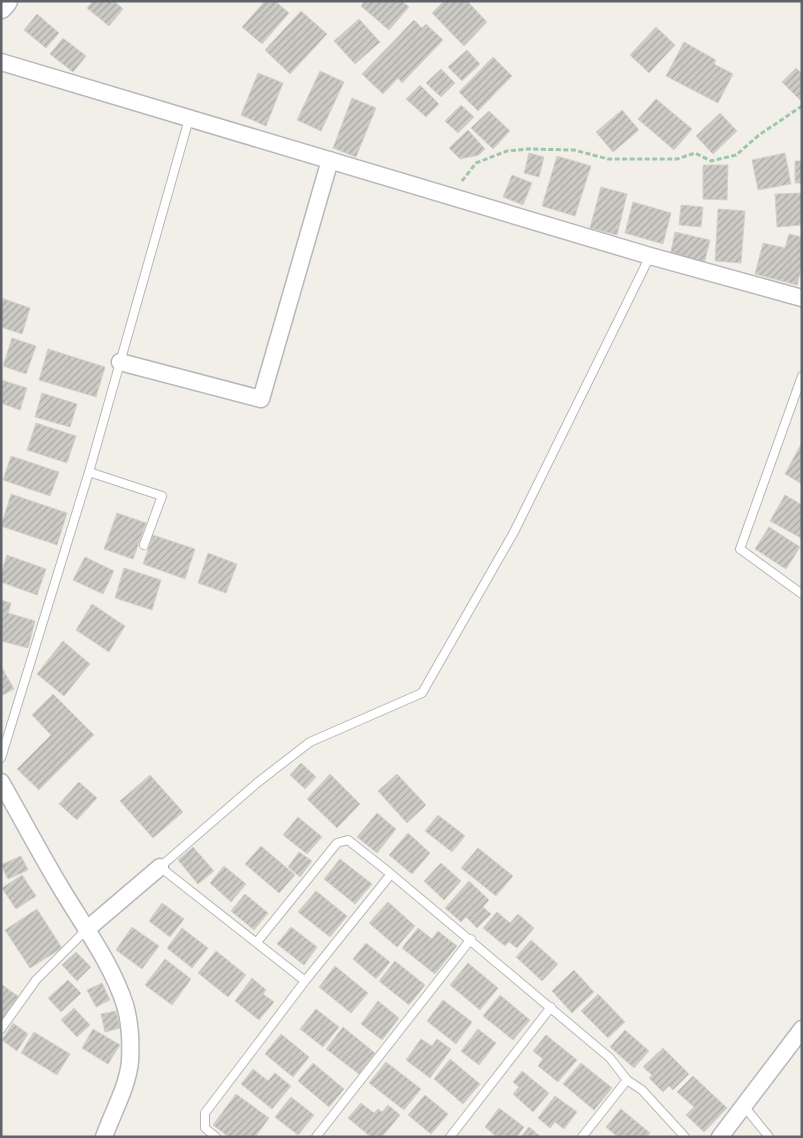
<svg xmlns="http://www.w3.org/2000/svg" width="803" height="1138" viewBox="0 0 803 1138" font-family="'PT Sans',sans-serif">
<defs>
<pattern id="building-hatch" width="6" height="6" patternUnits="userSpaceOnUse" patternTransform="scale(1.25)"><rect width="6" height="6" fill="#cccac5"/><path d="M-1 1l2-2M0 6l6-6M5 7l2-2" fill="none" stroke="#a9a8a4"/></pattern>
</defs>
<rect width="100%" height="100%" fill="#f1efe8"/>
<!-- building -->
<path fill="url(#building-hatch)" stroke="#d6d1c6" d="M93 1H114L123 9 109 26 87 8Z
M265 1H275L289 13 262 44 242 27Z
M365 1H402L409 7 389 30 361 6Z
M444 1H467L487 22 464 46 432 13Z
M301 11 327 34 290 74 265 50Z
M37 14 59 33 46 48 24 30Z
M359 19 380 42 355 64 334 41Z
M414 20 422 28 426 24 443 40 402 83 398 78 383 94 362 74Z
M656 27 675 45 649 73 630 55Z
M63 38 86 56 73 72 50 54Z
M684 42 716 60 714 64 733 74 718 103 666 76Z
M467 50 480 64 462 81 448 67Z
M493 57 512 76 478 111 459 92Z
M796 68 802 74V99L800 100 782 82Z
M441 69 455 83 441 97 426 83Z
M320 71 344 82 321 131 297 120Z
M258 73 283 83 266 126 241 115Z
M420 85 439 104 426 117 406 99Z
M352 98 376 108 356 157 333 148Z
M656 99 692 129 674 150 638 119Z
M461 105 474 117 458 133 445 121Z
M622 110 639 130 613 152 596 132Z
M489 111 510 131 493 149 471 128Z
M720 113 737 131 713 154 696 136Z
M468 130 485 149 479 155 460 159 449 148Z
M529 153 544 157 539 177 524 173Z
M785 153 791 184 758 190 752 160Z
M557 156 591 166 575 216 542 206Z
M795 161H802V183H795Z
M703 165H728L727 200 703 199Z
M512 175 532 183 523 205 503 197Z
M601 187 627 194 617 235 590 228Z
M802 193V225L777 227 775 194Z
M633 202 671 213 663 244 625 233Z
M681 205 703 207 701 227 679 225Z
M718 209 745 211 741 263 715 261Z
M675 232 710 240 704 264 670 256Z
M789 234 802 237V266L797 285 755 274 763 243 785 248Z
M1 298 30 308 22 334 1 327Z
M12 338 36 346 26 374 3 366Z
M48 349 105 367 96 397 39 380Z
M1 380 27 388 20 410 1 403Z
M42 393 77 404 70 427 35 417Z
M36 423 76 436 67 463 27 450Z
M800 446 802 447V484L785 474Z
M11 456 59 472 50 496 3 480Z
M11 494 67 513 57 545 1 526Z
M785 495 802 505 801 538 770 521Z
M117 513 146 523 133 559 104 549Z
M769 527 800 547 786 569 755 549Z
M153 535 195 549 185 579 143 564Z
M208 553 237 564 226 593 198 583Z
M7 555 46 569 37 595 1 582V574Z
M85 557 114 571 103 594 73 580Z
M124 568 161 580 152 610 115 598Z
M1 600 11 603 8 613 35 621 28 648 1 641Z
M92 604 125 626 109 652 76 630Z
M63 641 90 664 64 696 37 674Z
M1 666 14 689 1 696Z
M53 694 94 735 39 790 17 769 51 735 32 715Z
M301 763 316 777 305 789 290 775Z
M330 774 360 804 337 828 307 799Z
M397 774 426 805 407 823 378 791Z
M150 775 183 812 153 838 120 801Z
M79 782 97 798 77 820 59 804Z
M377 813 396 829 377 853 357 837Z
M438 815 465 836 452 852 425 831Z
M298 817 322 837 307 854 283 835Z
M408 833 430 853 412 874 389 855Z
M261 846 295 875 279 893 245 864Z
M193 847 214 871 198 884 178 860Z
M478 848 513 876 496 896 461 868Z
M299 852 312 861 300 877 288 867Z
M21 856 28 870 8 879 1 865Z
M340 859 372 884 355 904 324 879Z
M441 863 461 881 444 900 424 881Z
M224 866 246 884 231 902 210 883Z
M22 875 36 896 16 909 2 888Z
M469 881 489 900 483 907 491 914 477 928 466 917 461 922 445 908Z
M316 891 347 916 330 937 298 912Z
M245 894 268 913 254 930 231 911Z
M388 902 415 926 397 947 369 923Z
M162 903 184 919 170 937 149 921Z
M37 909 62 948 30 968 5 930Z
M497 912 510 923 518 914 534 928 517 948 509 942 505 946 483 928Z
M132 927 159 946 142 969 116 950Z
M291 927 317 947 304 965 277 944Z
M182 928 208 948 192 968 167 948Z
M418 928 432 939 438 931 457 946 435 974 402 948Z
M531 940 558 964 542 981 516 957Z
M366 943 390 962 376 979 353 959Z
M216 951 246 975 228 997 198 973Z
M76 952 91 967 77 981 62 965Z
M165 959 191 979 172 1005 145 985Z
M395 961 425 985 409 1005 379 981Z
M468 963 498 988 480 1010 450 985Z
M335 966 368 993 351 1013 319 987Z
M574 970 594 992 572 1013 552 991Z
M252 978 266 990 263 994 274 1002 259 1020 235 1001Z
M68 980 81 993 61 1012 48 998Z
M102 983 110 1000 96 1007 87 990Z
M1 984 19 997 1 1021Z
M598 994 625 1022 608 1038 581 1011Z
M500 995 530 1020 513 1040 483 1016Z
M443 1000 472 1022 456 1044 427 1021Z
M378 1001 399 1018 382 1040 361 1024Z
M74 1008 90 1025 77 1037 61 1020Z
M316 1009 339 1027 323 1047 300 1029Z
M116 1011 120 1028 105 1032 101 1014Z
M13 1023 28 1034 17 1051 2 1040Z
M343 1027 375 1053 359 1074 326 1049Z
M93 1029 120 1045 108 1064 82 1048Z
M478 1029 496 1043 479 1065 461 1051Z
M625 1030 649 1051 634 1068 610 1047Z
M34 1032 70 1054 57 1075 21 1053Z
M281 1034 309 1057 293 1077 265 1054Z
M546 1035 577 1060 558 1082 538 1066 543 1059 533 1051Z
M421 1039 432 1046 437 1039 451 1049 430 1078 406 1060Z
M663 1048 689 1074 673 1090 669 1086 663 1092 649 1078 652 1075 643 1067Z
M450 1059 480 1084 463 1104 434 1079Z
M386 1062 421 1089 404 1110 369 1083Z
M313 1063 344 1089 329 1107 298 1081Z
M581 1063 612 1088 594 1110 563 1084Z
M253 1069 268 1081 275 1073 291 1086 272 1109 241 1084Z
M522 1071 549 1093 533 1112 513 1094 519 1087 513 1082Z
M693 1076 727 1108 704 1132 686 1115 694 1107 677 1092Z
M236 1094 269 1118 255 1137H229L213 1125Z
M425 1095 448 1114 431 1134 408 1115Z
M555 1096 577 1112 564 1129 555 1122 550 1128 538 1118Z
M291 1097 314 1115 298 1135 275 1117Z
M361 1103 374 1113 378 1109 382 1112 388 1105 400 1115 382 1137H371L348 1118Z
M499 1108 524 1127 517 1137H497L485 1127Z
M621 1109 650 1133 647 1137H618L606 1127Z
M529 1127 541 1137H521Z"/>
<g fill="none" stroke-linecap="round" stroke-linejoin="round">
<defs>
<path id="lane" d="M802 376 740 549 802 594
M89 472 162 496 144 545
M1 758 89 472 189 119
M257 942 337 843 348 840 391 874
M305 981 160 867 257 783 310 742 422 693 514 532 650 256
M1 1029 36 980 86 930
M744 1106 769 1137
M216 1137 205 1128V1113L305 981 391 874 610 1058 627 1080 642 1090 685 1137
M316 1137 471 939
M450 1137 551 1007
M582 1137 627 1080"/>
<path id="street" d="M1 62 650 256 802 298
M120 362 261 399 330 160
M1 782C21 817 40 853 61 888 83 925 112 964 125 1005 130 1022 131 1043 130 1061 128 1086 112 1114 104 1137
M86 930 160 867
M720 1137 802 1029"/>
<path id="secondary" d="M1 7 6 1"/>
</defs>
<!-- lane casing -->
<use href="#lane" stroke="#b5b8bc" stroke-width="10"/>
<!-- street casing -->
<use href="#street" stroke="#b5b8bc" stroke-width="19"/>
<!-- secondary casing -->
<use href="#secondary" stroke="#b6babf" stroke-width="25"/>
<!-- path -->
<path stroke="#9cc7a9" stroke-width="3" stroke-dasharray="5 2.5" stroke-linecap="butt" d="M462 181 476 163 507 151 528 149 574 150 608 159H677L695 153 711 161 736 155 759 135 802 106"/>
<!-- lane -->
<use href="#lane" stroke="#fff" stroke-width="8"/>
<!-- street -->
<use href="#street" stroke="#fff" stroke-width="16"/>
<!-- secondary -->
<use href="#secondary" stroke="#fff" stroke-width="22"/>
</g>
<!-- border -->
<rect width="803" height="1138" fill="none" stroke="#5f6368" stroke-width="5"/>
</svg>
